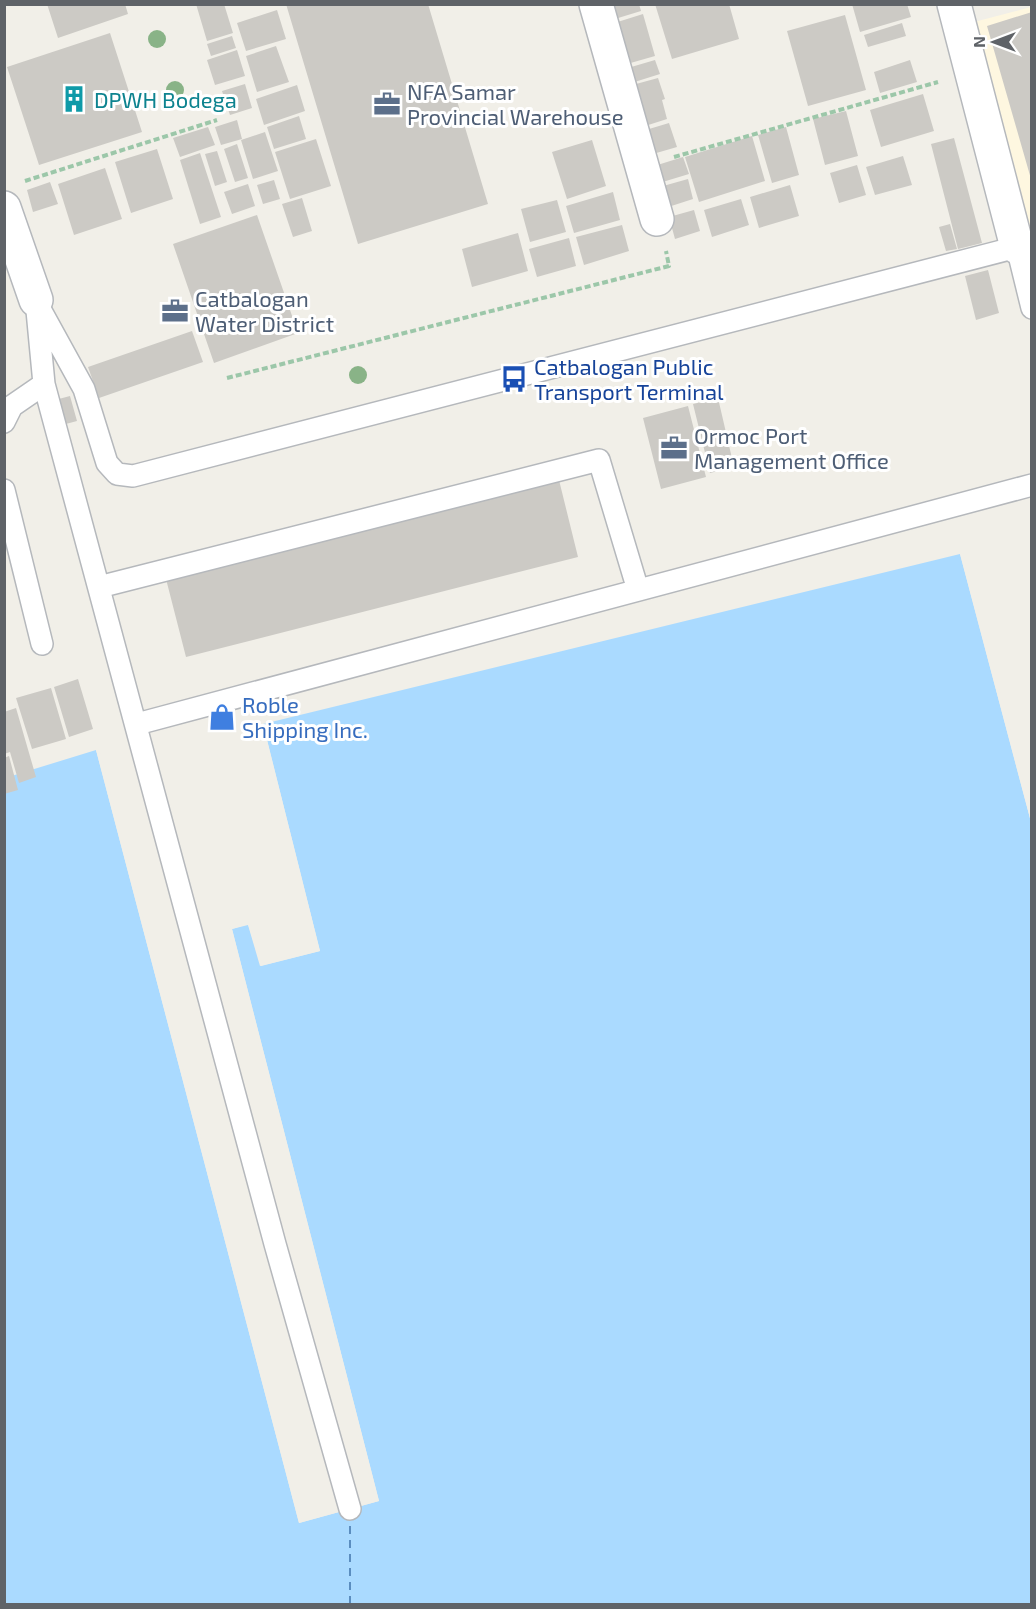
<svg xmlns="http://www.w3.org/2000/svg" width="1036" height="1609" viewBox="0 0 1036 1609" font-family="'Exo 2',sans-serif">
<rect width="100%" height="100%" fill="#f1efe8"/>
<!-- commercial -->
<path fill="#fef7e0" d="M1031 7V241L974 22Z"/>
<!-- water -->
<path fill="#aadaff" d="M960 554 1031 822V1604H5V778L96 750 299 1523 379 1501 232 929 248 924 261 966 320 951 263 724Z"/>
<!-- pier -->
<path fill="#f1efe8" d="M963 553 1032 810 1031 822 960 554Z
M260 724H263L320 951 260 966 248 925 232 929 379 1501 299 1523 96 750 99 749 301 1519 375 1499 229 929 231 926 250 922 262 963 316 949Z"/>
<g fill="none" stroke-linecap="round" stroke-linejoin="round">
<!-- ferry -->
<path stroke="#4174aa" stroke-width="1.5" stroke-dasharray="8 6" stroke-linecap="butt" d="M350 1604V1519"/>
</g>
<!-- building -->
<path fill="#cccac5" d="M47 4H125L128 14 58 38Z
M196 4H224L233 33 207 41Z
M286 4H428L488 204 358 244Z
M603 4H639L641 11 605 22Z
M655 4H729L739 39 672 59Z
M852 4H907L911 17 860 32Z
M277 10 286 39 246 51 237 23Z
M1032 12V179H1031L987 26Z
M643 14 655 56 620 66 608 25Z
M845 15 866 90 808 106 787 31Z
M902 23 906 36 868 47 864 35Z
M110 33 142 132 39 165 7 67Z
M232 36 236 48 211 56 207 44Z
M276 46 289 82 257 92 246 56Z
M237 50 245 76 215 85 207 60Z
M655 60 660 74 625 85 621 70Z
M910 60 917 82 880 93 874 72Z
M658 78 665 99 662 100 667 119 642 127 625 87Z
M245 84 252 108 230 115 222 91Z
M297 85 305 111 264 125 256 99Z
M923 94 934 131 881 147 870 110Z
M846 111 858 156 825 165 813 119Z
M299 116 306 139 274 149 267 127Z
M237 120 242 139 221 145 215 127Z
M669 123 677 147 646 156 639 132Z
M208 127 215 145 180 157 173 138Z
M786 127 799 175 772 183 758 135Z
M265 132 278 171 253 179 241 140Z
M752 136 765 181 699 202 685 157Z
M954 138 982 243 958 249 931 144Z
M316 139 331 186 290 199 275 152Z
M592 140 606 186 567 199 552 152Z
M237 144 248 178 235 182 224 149Z
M157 149 173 199 131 213 115 162Z
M217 151 227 182 215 186 205 154Z
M200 153 221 217 200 224 180 160Z
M903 156 912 185 875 195 866 167Z
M683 157 689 174 656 184 651 167Z
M857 165 866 195 839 203 830 173Z
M105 168 122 219 74 235 58 184Z
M688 179 693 199 662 209 656 188Z
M274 180 280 199 263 204 257 185Z
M50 182 58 204 33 212 27 190Z
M248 184 255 206 232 214 224 192Z
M790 185 799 216 759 228 750 197Z
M613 192 620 220 574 233 566 206Z
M302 198 312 231 293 237 282 204Z
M741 199 749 225 712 237 704 210Z
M557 200 566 232 530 242 521 209Z
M694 210 700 231 675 239 669 217Z
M257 215 298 333 214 363 173 244Z
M950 224 957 249 946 251 939 227Z
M622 225 629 251 584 265 576 237Z
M518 233 528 271 472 287 462 249Z
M569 238 576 266 537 277 529 249Z
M988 270 999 313 976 320 965 276Z
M192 331 203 362 99 398 88 367Z
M70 396 77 421 62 425 55 400Z
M718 398 734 467 710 473 693 404Z
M688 406 706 477 661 489 643 418Z
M559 480 578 557 186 657 166 579Z
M78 679 93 729 69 737 54 687Z
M51 688 66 739 32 749 16 698Z
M16 708 36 777 19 783 10 752 4 754V712Z
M9 756 18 790 4 794V758Z"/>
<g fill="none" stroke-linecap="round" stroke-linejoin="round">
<defs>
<path id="service" d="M36 300 44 384 275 1244 350 1509
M40 309 84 389 107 463 117 474 133 476 1017 247 1032 308
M4 422 12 406 44 384
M4 490 42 644
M99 587 599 460 638 590
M137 724 1032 485"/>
<path id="minor" d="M596 4 657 219
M954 4 1017 247
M4 208 36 300"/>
</defs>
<!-- service casing -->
<use href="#service" stroke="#b5b8bc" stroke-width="24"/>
<!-- minor casing -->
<use href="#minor" stroke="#b5b8bc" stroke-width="36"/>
<!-- path -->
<path stroke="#9cc7a9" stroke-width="4" stroke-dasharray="6 3" stroke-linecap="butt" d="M674 157 938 82
M25 181 217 120
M227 378 669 266 666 251"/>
<!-- service -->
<use href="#service" stroke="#fff" stroke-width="21"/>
<!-- minor -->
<use href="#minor" stroke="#fff" stroke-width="33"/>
</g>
<!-- trees -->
<g fill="#89b387">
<circle cx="157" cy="39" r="9"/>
<circle cx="175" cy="90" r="9"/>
<circle cx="358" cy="375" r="9"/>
</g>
<!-- icons -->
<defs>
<symbol id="building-bare" viewBox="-9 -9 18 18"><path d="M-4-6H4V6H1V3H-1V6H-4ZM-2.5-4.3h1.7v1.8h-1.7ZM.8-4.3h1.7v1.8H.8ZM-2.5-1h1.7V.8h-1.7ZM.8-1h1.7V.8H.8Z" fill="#0f9aa8" stroke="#fff" stroke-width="2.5" paint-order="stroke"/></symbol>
<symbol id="office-bare" viewBox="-9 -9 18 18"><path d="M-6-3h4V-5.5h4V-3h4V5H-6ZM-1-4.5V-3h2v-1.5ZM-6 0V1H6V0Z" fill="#5c6f8a" stroke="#fff" stroke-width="2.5" paint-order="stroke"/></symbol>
<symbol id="bus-bare" viewBox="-9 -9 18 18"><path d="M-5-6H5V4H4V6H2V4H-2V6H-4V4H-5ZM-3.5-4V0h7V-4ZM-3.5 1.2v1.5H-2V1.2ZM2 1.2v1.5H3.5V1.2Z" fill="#1a4fb4" stroke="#fff" stroke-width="2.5" paint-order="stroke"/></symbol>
<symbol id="shop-bare" viewBox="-9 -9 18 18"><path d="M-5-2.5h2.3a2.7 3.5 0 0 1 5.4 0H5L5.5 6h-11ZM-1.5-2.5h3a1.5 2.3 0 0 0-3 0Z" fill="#3f7fe0" stroke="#fff" stroke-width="2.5" paint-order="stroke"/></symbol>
</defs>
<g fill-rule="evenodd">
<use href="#building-bare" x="55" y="80" width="38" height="38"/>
<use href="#office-bare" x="368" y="85" width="38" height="38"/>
<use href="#office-bare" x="156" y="292" width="38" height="38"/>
<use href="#bus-bare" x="495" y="360" width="38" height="38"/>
<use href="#office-bare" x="655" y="429" width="38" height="38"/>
<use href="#shop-bare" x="203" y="698" width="38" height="38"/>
</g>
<g text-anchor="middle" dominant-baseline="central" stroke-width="6" stroke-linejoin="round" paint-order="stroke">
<!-- service labels -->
<g font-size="22" fill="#4e5e75" stroke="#fff" text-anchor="start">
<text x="407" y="91">NFA Samar<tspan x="407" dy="25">Provincial Warehouse</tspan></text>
<text x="195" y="298">Catbalogan<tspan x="195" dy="25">Water District</tspan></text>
<text x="694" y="435">Ormoc Port<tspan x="694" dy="25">Management Office</tspan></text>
</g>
<!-- culture labels -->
<g font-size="22" fill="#0d838f" stroke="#fff" text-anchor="start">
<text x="94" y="99">DPWH Bodega</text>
</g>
<!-- transit labels -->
<g font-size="22" fill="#164399" stroke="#fff" text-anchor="start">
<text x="534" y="366">Catbalogan Public<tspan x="534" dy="25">Transport Terminal</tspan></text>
</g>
<!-- shop labels -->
<g font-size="22" fill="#366cbe" stroke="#fff" text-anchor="start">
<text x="242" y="704">Roble<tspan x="242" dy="25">Shipping Inc.</tspan></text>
</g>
</g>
<!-- border -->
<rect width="1036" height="1609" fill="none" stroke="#5f6368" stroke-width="12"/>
<!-- north arrow -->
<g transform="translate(994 42) rotate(270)" stroke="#ffffff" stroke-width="4.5" paint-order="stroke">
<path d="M0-4.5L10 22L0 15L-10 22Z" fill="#5f6368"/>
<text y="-9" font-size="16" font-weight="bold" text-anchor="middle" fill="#5f6368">N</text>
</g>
</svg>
